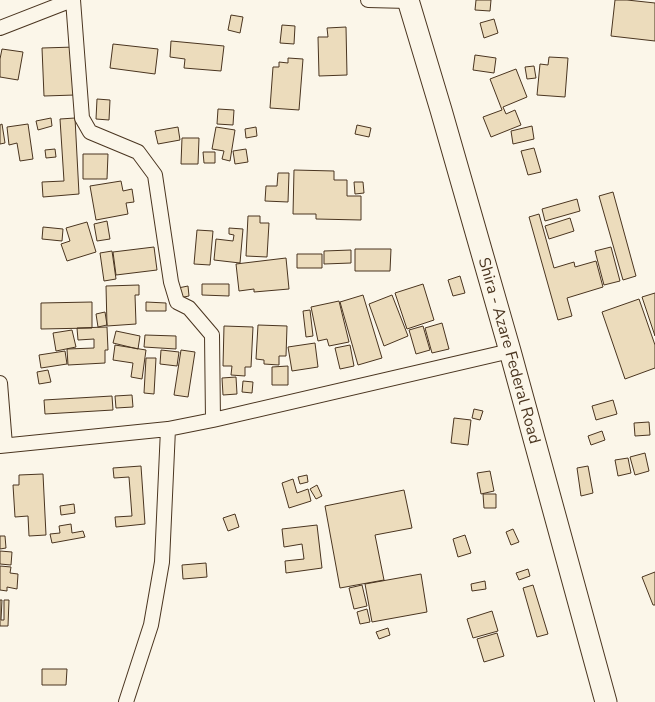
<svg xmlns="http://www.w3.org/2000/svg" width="655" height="702" viewBox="0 0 655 702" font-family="'Nunito Sans',sans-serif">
<rect width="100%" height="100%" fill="#fbf6e9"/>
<!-- building -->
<path fill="#ecdcbc" stroke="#4a3520" d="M476 0H491L490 11 475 10Z
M615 0H627L655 3V41L611 36Z
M231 15 243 17 240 33 228 30Z
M494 19 498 33 484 38 480 23Z
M282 25 295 26 294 44 280 43Z
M346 27 347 75 319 76 318 37H328L327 28Z
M171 41 224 46 221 71 184 68 185 59 170 57Z
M113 44 158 49 155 74 110 68Z
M75 47V95L44 96 42 48Z
M2 49 23 52 18 80 0 77V59Z
M475 55 496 58 494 73 473 70Z
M549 57 568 58 565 97 537 95 540 64 548 65Z
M288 58 303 59 299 110 270 108 273 67H279V62L288 63Z
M534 66 536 78 527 79 525 67Z
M516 69 527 97 503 107 506 114 515 110 521 125 491 137 483 117 502 110 490 79Z
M97 99 110 100 109 120 96 119Z
M218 109 234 110 233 125 217 124Z
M51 118 52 126 38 130 36 121Z
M75 118 79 194 43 197 42 182 64 181 60 119Z
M2 124 5 143 0 144V125Z
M28 124 33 159 20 161 17 143 9 145 7 127Z
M357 125 371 128 369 137 355 134Z
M532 126 534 139 513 144 511 131Z
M178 127 180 140 158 144 155 131Z
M216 127 235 130 230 161 222 159 224 151 212 149Z
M256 127 257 136 246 138 245 129Z
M182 138H199L198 164H181Z
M534 148 541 172 528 175 521 151Z
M55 149 56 157 46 158 45 150Z
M246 149 248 162 235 164 233 151Z
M203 152H215V163H204Z
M83 154H108L107 179H83Z
M294 170 334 171V180H347V196H361V220L316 219V214H293Z
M278 173H289L288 202 265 201 266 186H277Z
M121 181 123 191 132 189 134 202 126 203 128 214 96 220 90 186Z
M354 182H363L364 193 355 194Z
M613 192 636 276 623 280 599 196Z
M577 199 580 211 545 221 542 209Z
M539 214 554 268 574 262 575 267 596 261 603 287 567 298 572 316 558 320 529 217Z
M248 216H260V223H269L267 257 246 256Z
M570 218 574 231 549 239 545 226Z
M107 221 110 239 97 241 94 224Z
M87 222 96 252 67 261 61 244 70 241 66 228Z
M43 227 63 229 62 241 42 239Z
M229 228 243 229 240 263 214 260 216 239 233 241 234 235 229 234Z
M197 230 213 231 210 265 194 264Z
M154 247 157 270 116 275 113 252Z
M611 247 620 281 604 285 595 251Z
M355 249H391L390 271H355Z
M351 250V263L324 264V251Z
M112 251 116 279 104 281 100 253Z
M297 254H322V268H297Z
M286 258 289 289 254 292V289L239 291 236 264Z
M460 276 465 293 453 296 448 280Z
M202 284H229V296L202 295Z
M423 284 434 320 407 329 395 293Z
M139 285V295H135L136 324 107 326 106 286Z
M188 286 189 296 179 298 178 288Z
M655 293V336L642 297Z
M363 295 382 358 358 365 340 302Z
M392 295 408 336 384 346 369 304Z
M639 299 655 345V368L625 379 602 312Z
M339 301 349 342 329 346 327 339 318 341 311 307Z
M92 302V328L41 329V303Z
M146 302 166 303V311H146Z
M310 310 313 336 306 337 303 311Z
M105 312 107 325 98 327 96 314Z
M442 323 449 349 432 353 425 328Z
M258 325 287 326 286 356H279V365L264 364V360L256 359Z
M224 326 253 327 251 367H245V376L231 375 232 366H223Z
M423 326 430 350 416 354 409 330Z
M107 327 108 350H105V363L68 365 67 349 94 348V339L78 340 77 328Z
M72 330 76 347 56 351 53 333Z
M116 331 140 336 138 349 113 343Z
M145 335 176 336V349L144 347Z
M315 343 318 367 292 371 288 347Z
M115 345 146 350 142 379 131 377 133 363 113 360Z
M350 345 354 366 340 369 335 348Z
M161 350 179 352 177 366 160 364Z
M181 350 195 352 188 397 174 395Z
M65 351 67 364 41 368 39 355Z
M146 358H156L154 394 144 393Z
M288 366V385H272V367Z
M48 370 51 382 39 384 37 372Z
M236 377 237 394 223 395 222 378Z
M243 381 253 382 252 393 242 392Z
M132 395 133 407 116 408 115 396Z
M112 396 113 410 45 414 44 400Z
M613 400 617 414 596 420 592 406Z
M474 409 483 411 480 420 472 418Z
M454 418 471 420 468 445 451 443Z
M649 422 650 435 635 436 634 423Z
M602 431 605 440 591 445 588 436Z
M645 453 649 471 635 475 630 457Z
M628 458 631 473 618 476 615 460Z
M141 466 145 524 116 527 115 517 132 516 129 477 114 478 113 468Z
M588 466 593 493 581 496 577 468Z
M490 471 494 491 481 494 477 473Z
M43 474 46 535 29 536 28 516 15 517 13 485H19V475Z
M307 475 308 482 300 484 298 477Z
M293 479 297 493 308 489 311 501 289 508 282 483Z
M317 485 322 496 316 499 310 489Z
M404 490 412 528 375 535 384 580 340 588 325 506Z
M483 494H496V508H484Z
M74 504 75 513 61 515 60 506Z
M235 514 239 527 228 531 223 518Z
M71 524 72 533 83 531 85 537 52 543 50 534 60 533 59 526Z
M317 525 322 568 286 573 285 561 304 559 302 544 284 547 282 529Z
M513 529 519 542 511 545 506 532Z
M465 535 471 553 458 557 453 539Z
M0 536H5L6 548 0 549Z
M0 551 12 552 11 565 0 564Z
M206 563 207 577 183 579 182 565Z
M0 566 11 567 10 573 18 574 17 589 7 587V591L0 590Z
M528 569 530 576 519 580 516 573Z
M655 572V605H653L642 577Z
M421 574 427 612 372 622 365 584Z
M485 581 486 589 472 591 471 584Z
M362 585 367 606 354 609 349 588Z
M533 585 548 634 537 637 523 588Z
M0 600H2L1 620H4V600H9L8 626H0Z
M367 609 370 622 360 624 357 612Z
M492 611 498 631 473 638 467 619Z
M388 628 390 635 379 639 376 632Z
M497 633 504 656 484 662 477 639Z
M42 669H67L66 685H42Z"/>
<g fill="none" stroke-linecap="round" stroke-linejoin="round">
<defs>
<path id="minor" d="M73 0 82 118 90 132 138 152 155 175 171 282 177 302 189 308 212 335 213 420
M368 0 408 1
M0 28 72 0
M0 383 5 445
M0 446 168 429 213 420 510 351
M126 702 151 625 162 562 168 429"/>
<g id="primary">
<path id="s1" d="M408 0 441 110 510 351 606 702"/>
</g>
</defs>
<!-- minor casing -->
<use href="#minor" stroke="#4a3520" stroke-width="16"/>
<!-- primary casing -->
<use href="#primary" stroke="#4a3520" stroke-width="23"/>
<!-- minor -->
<use href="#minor" stroke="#fbf6e9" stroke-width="14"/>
<!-- primary -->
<use href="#primary" stroke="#fbf6e9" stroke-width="21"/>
</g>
<g text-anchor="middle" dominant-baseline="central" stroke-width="4" stroke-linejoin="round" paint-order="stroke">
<!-- street labels -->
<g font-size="16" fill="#4a3520" stroke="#fbf6e9">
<text stroke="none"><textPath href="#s1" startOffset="365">Shira - Azare Federal Road</textPath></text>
</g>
</g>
</svg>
